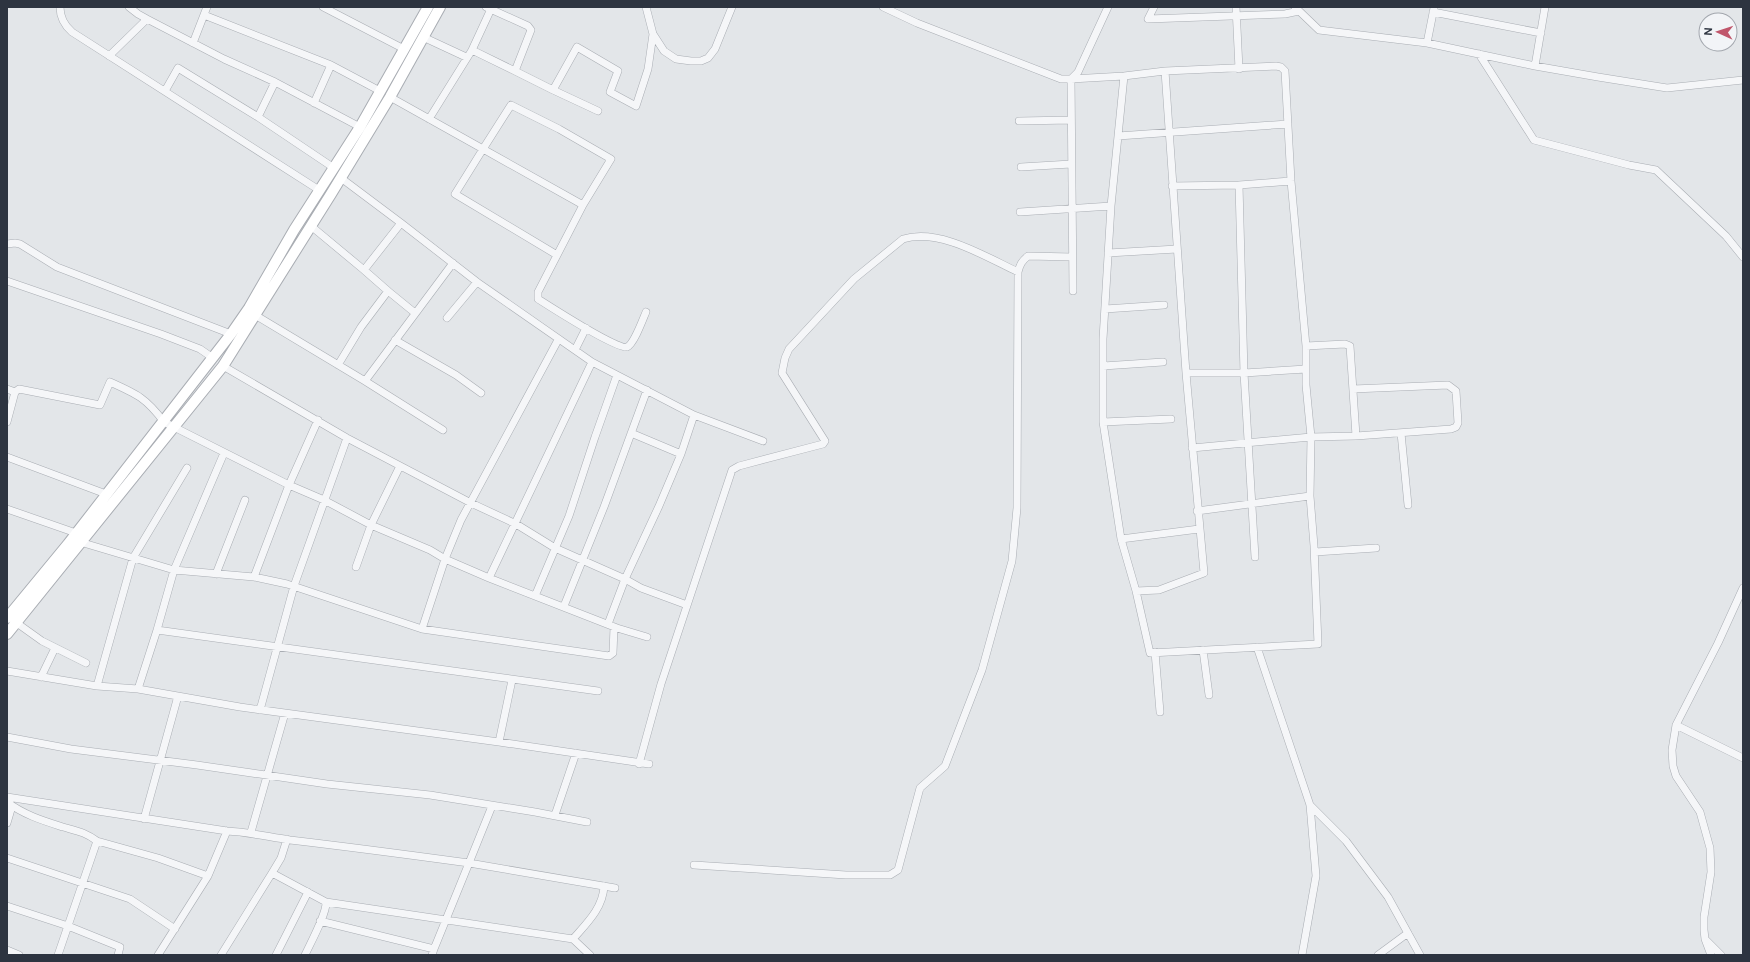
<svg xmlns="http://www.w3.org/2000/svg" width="1750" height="962" viewBox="0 0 1750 962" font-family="'DM Sans',sans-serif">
<rect width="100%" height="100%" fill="#e3e6e9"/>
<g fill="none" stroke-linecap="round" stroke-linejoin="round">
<defs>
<path id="street" d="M60 7C60 18 64 25 72 32L319 190
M129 7 138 14 147 19
M323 7 404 49
M646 7 653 34 664 51 676 59 691 61H701L708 58 715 49 732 7
M883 7 917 23 1061 79H1071L1078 72 1108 7
M1154 7 1148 19 1285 14 1299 11
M1236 7 1239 69
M1295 7 1319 30 1427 43 1535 66 1598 77 1667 88 1743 80
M1433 12 1541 33
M204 15 331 65
M423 37 466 57
M193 43 207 7
M1427 43 1434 8
M472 50 515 71 531 30 528 26 486 7
M1479 54 1534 140 1629 165 1656 170 1726 236 1743 257
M109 56 147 19 224 59 275 82 360 127
M1535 66 1545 7
M515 71 553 90 577 47 618 71 610 92 636 106 648 69 653 34
M553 90 598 111
M165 91 178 68 258 117 334 168
M390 97 483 149 511 105 559 129 611 159 583 205
M314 103 331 65 380 91
M258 117 275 82
M429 119 472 50 491 9
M1019 121 1071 120
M1118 136 1288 124
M1021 167 1071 164
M341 178 401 223
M1239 185 1291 181
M1172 186 1239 185 1244 373 1255 557
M1020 212 1111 206
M311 226 364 270 401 223 477 282 592 362 694 415 763 441
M7 244 15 243 20 244 57 267 231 334
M1108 253 1177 249
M557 255 455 194 483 149 583 205 538 292V299C549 306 619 351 627 347 634 344 643 319 646 312
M7 281 161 334 200 349 213 358
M388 291 415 313
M1073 291 1071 79 1124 76
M1105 309 1164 305
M255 315 365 381 453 263
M447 318 477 282
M395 340 456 375 481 393
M575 350 586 328
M338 365 361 327 388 291 364 270
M223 366 347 438 471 503 516 524 555 548 625 579 641 588 687 605
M1103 366 1163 362
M1186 373H1244L1306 369
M365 381 443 430
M7 389 15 392
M1353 389 1448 385 1456 391 1458 423 1456 427 1451 429 1356 436
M7 422 15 392 19 389 100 405 110 382C137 394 146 398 164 422L289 485 324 500 371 525 430 550 445 559 489 578 617 628 647 637
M1103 422 1171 419
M631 433 681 454
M1401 433 1408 505
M1192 448 1311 437 1356 436 1350 346 1345 344 1306 346
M224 453 174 570 254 577 287 584 422 629 609 656 613 653 614 627
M7 457 106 494
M7 509 76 533
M1197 511 1310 496
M1121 539 1199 529
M80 542 174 570 157 630 598 691
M1315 552 1376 548
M356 567 371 525 400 466
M216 574 245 500
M254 577 289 485 318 420
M489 578 592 362
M1136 591 1159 590 1204 573 1186 373 1165 71 1276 66 1281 67 1285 71 1291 181 1306 346V385L1311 437 1310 496 1314 546 1318 644 1150 653 1136 591 1121 539 1103 422V339L1111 206 1124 76 1165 71
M535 596 569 516 595 437 617 375
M564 606 604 507 647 390
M14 621 42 641 86 663
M608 624 625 579 659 506 681 454 694 415
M422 629 445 559 461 520 558 340
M157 630 138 689 240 707 499 742 649 764
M1257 647 1310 805 1316 876 1302 955
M1203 650 1209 695
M1155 652 1160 712
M7 671 97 686 133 558 187 468
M41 677 55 648
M97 686 138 689
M260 710 294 586 347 438
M1676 725 1743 758
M7 737 71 749 197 765 327 784 430 795 535 812 587 822
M499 742 512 680
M639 764 661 684 732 470 739 466 823 444 825 441 782 373 785 358 789 349 854 279 903 239C940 228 986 257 1018 272
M7 797 227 831C248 832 269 837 290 840 350 847 410 855 469 863L434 949
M7 802C24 815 44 821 63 827 77 831 85 832 97 841L58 955
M1310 805 1346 841 1388 897 1420 955
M492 806 469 863 615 888
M555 815 576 753
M144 819 178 696
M7 823 12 806
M251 832 285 713
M287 839 281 858 272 873 326 902C327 913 310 944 305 955
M97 841 158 858 208 876
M7 858 130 899 175 929
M694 865 846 875H890L898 870 920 788 945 766 982 670 1012 561 1017 508 1018 272C1020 264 1022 261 1028 256L1072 257
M326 902 573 939 590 955
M7 906 68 926 120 947 118 955
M320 921 434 949 432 955
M573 939C587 923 603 908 604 886
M1707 941 1721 955
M7 950 19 955
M158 955 208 876 227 831
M221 955 272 873
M276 955 308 892
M1378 955 1408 933
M1711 955 1705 939 1704 930V917L1711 872 1710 848 1700 812 1676 776 1673 766 1672 750 1676 725 1718 643 1743 588"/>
<path id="secondary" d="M7 618 68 544 231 334 249 308 294 230 360 127 428 7
M7 634 223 366 331 194 390 97 440 7"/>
</defs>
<!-- street casing -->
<use href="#street" stroke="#a9adb3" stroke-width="8"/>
<!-- secondary casing -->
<use href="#secondary" stroke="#a9adb3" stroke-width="12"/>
<!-- street -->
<use href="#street" stroke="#f5f6f8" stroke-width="7"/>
<!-- secondary -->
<use href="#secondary" stroke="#fff" stroke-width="10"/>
</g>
<!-- border -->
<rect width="1750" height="962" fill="none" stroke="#2d3440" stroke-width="16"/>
<!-- north arrow -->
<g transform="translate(1718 32) rotate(273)"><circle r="19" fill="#f2f4f7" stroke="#a3a7ae"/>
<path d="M0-3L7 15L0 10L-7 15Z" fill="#c0566b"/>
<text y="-6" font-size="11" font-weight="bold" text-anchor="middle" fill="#2d3440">N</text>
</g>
</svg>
